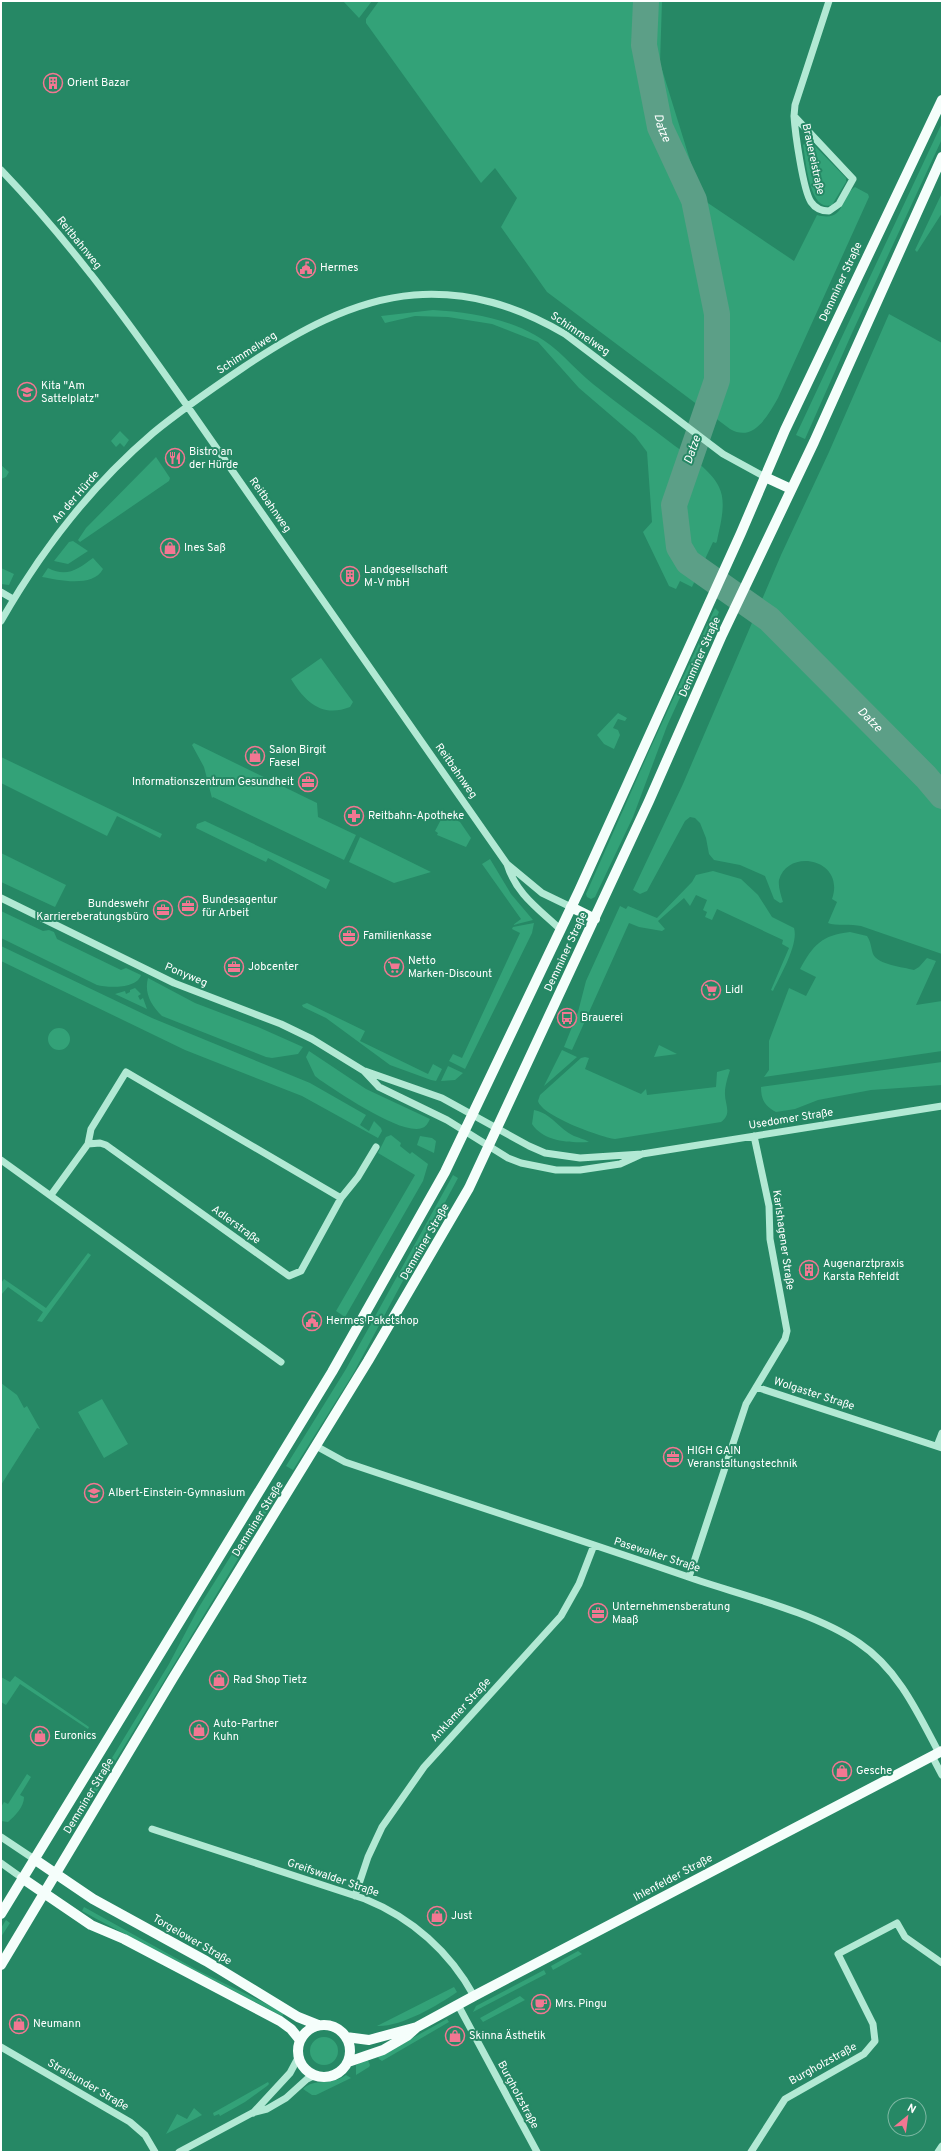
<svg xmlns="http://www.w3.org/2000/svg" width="943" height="2153" viewBox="0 0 943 2153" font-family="Overpass,sans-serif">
<rect width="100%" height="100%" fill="#268865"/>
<!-- green -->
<path fill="#33a278" d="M343 1H372L359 18Z
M379 1H662L660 63 702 199 794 261 817 215C846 223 840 196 855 187L868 194 869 197 778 398C768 415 754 443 730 429L547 292 501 227 517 198 495 168 481 183 366 23V19Z
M942 123V139L852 333 805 439 796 435Z
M808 141 811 142 846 178V182L832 205C809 213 806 160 803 145Z
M942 193V213L917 252 915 250Z
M433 310C469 312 504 318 535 335 558 347 573 368 593 384 620 406 648 425 675 446 690 457 711 470 719 487 727 503 720 525 717 541L716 543 713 542 692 587 680 581 676 589 669 586 643 532 652 522 647 452 635 436 579 388 538 342 492 324 448 317 415 316 385 323 381 316Z
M889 314 942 343V954L861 926C852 924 835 926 828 923L837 902 832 899C846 859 788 847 779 880 778 887 781 895 783 902L780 903 774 899 765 876 740 865 714 860 709 854 706 838 700 823 695 818 690 817 685 821 647 891 640 894 633 890 683 784 781 555 829 452Z
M120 431 129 440 124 447 120 443 116 447 111 441Z
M156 457 170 478 169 481 80 542 78 540 86 528Z
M1 465 9 472 6 477 1 479Z
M73 541 88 551 68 564 54 561 69 542Z
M93 558 103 569C93 588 58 580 42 577L48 568C67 578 78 569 93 558Z
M1 568 14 574 9 585 1 584Z
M715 608 719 612 667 726 633 817 595 897 591 899 587 897 586 894 650 749Z
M321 658 353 702 350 707C322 718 305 702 291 679Z
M618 713 627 718 625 721 618 719 613 728 618 730 620 735 614 749 604 744 597 735Z
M194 743 317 803 318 817 356 835 344 860 213 797 212 798 204 767 192 745Z
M1 757 162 834 160 838 117 816 107 836 1 783Z
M444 814 460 822 471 838 466 847 437 835 438 833 435 831Z
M205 821 330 880 326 889 268 858 266 862 196 828 197 824Z
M360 837 431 872 394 883 349 862Z
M1 853 66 885 55 907 1 882Z
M490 859 511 894 533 920 513 925 521 919 482 864Z
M713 871 741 879 758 895 772 917 794 928C799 944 780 976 773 991L771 990 789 948 782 944 783 940 717 909 712 920 705 917 707 912 703 910 707 900 696 895 690 906 684 898 658 921 665 929 662 931 639 927 629 923 572 1050 564 1047 578 1012 586 981 620 906 626 909 628 906 657 918 692 882 696 875Z
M1 911 43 931 49 930 54 932 57 939 121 970 126 968 141 975C137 989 108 988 97 985L1 938Z
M534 923 532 933 465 1069 449 1061 453 1054 462 1058 520 933 512 929 513 927Z
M850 932 867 936C871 942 871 948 873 954 878 965 903 967 914 970L919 967 927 958 936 961 916 1005 942 1001V1051L764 1077 769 1070V1041L789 988 806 996 816 977 800 969C813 945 822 935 850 932Z
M1 946 152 1018 310 1083 366 1115 360 1125 369 1131 374 1121 381 1128 382 1131 378 1138 302 1096 185 1050 1 961Z
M148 978 195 1003 258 1027 303 1047 298 1054 272 1058 266 1057 162 1016C151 1005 144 993 148 978Z
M135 988 141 994 138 996 140 1000 143 998 147 1009 115 994 125 991 126 994 130 992V990Z
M307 1003 365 1031 360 1041 428 1074 433 1064 442 1069 436 1081 431 1080 390 1065 326 1018 303 1007 302 1005Z
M48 1039a11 11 0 1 1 22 0a11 11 0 1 1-22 0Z
M659 1045 677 1054 654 1057Z
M562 1050 577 1057 544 1086Z
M309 1051 366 1089 430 1119C428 1123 426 1127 422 1128 402 1136 338 1092 320 1080L315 1076 306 1057Z
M585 1057 589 1058 585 1069 641 1094 646 1089 647 1095 716 1087 717 1072 728 1069 730 1070C728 1076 725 1086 725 1092 724 1103 733 1114 721 1122L615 1139C600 1137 542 1116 538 1101L540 1095 581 1058Z
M942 1062V1085L871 1090 818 1100 795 1109 776 1112C765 1106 761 1100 761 1087Z
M448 1066 463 1073 455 1080 441 1081Z
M534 1110C551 1113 559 1129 574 1136 579 1138 584 1139 589 1142 570 1143 544 1142 532 1124Z
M391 1135 401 1143 400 1146 410 1154 412 1152 428 1164 423 1181 345 1317 336 1311 415 1175 378 1153 386 1137Z
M420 1136 432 1138 436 1141 434 1153 417 1145Z
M453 1175 458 1178 353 1374 293 1470 286 1466 346 1369Z
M88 1253 91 1255 42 1322 37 1321 43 1312 8 1287 1 1295V1283L4 1279 46 1308Z
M1 1383 17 1395 24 1408 27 1406 40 1429 37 1428 1 1485Z
M102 1399 128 1444 104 1458 78 1412Z
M278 1480 284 1483 71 1834 67 1832 169 1664 199 1607Z
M15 1676 89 1727 88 1729 20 1684 6 1705 1 1702V1677L10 1682Z
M27 1774 31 1777 20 1795 24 1797C24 1807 15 1816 8 1822L1 1821V1807L4 1802 8 1804Z
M84 1907 199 1971 285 2013 282 2016 104 1923 82 1911Z
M6 1920 10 1923 1 1937V1928Z
M578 1951 582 1954 553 1970 551 1966Z
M544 1970 546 1974 473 2012 476 2006Z
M454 1987 457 1992C437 2006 401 2027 377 2026Z
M520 1996 525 2000 483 2022 480 2018Z
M447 2019 449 2022 382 2061 379 2059 378 2057Z
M310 2051a14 14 0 1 1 28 0a14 14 0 1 1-28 0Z
M367 2058 370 2065 369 2067 356 2075V2065Z
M346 2075 351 2078 316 2095H312L303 2089C315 2077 330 2087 346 2075Z
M268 2082 269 2084 267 2086 245 2102 220 2116 219 2114 214 2116 213 2113Z
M194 2108 202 2115 166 2134 177 2114 187 2119Z"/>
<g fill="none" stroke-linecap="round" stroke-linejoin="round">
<!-- river -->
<path stroke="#5c9f87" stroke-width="26" id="s1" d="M646 1 644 45 660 127 694 200 717 314V380L674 505 679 547 688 562 769 619 926 777 942 796"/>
<!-- minor -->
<path stroke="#b2e9d4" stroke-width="7" d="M794 116C795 132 803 190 811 202 815 208 821 211 829 211L839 204 853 179 794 116 795 105 829 1
M1 170C97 270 173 386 252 499 337 621 423 742 507 864 516 894 539 909 560 929
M1 592 13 599
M1 621C41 551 92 485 153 433 182 409 213 388 244 367 295 333 352 300 414 295 470 291 517 306 565 334L723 454 765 477
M507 864 542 893 571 907
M1 898 174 983 281 1024 312 1039 364 1071 379 1087 447 1120 508 1158 521 1163 556 1170H580L620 1164 642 1154
M365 1071 442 1098 529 1146 545 1153 580 1158 642 1154 942 1106
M88 1144 91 1129 126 1072 341 1198
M1 1160 281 1362
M51 1195 88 1144 100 1143 106 1145 289 1276 301 1271 341 1198 358 1177 376 1147
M756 1387 942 1448
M316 1446 345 1462C463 1502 582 1540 700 1581 749 1597 817 1614 859 1643 898 1669 918 1713 939 1753
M937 1446 942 1433
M689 1577 746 1404 785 1339 787 1331 770 1239 769 1206 754 1136
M932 1756 942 1775
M152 1829 365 1899C412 1918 450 1952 474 1996
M1 1837 34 1859
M1 1863 22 1878
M355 1896 368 1857 382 1827 424 1767 561 1616 579 1584 594 1545
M458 2005 537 2152
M1 2047 130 2122 145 2135 155 2152
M253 2113 290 2073 298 2058
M179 2152 252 2113 267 2109 286 2098 307 2079 315 2075
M751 2152 785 2099 864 2054 875 2041 873 2024 838 1954 897 1923 905 1937 942 1963
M938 2152 942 2146"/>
<!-- major -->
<path stroke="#f5fefb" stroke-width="10" d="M765 477 791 489
M571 907 595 919
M34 1859 93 1899 206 1961 298 2017 318 2025
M22 1878 91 1925 124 1939 280 2021 291 2029 300 2040
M1 1914 332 1372 445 1172 579 891 741 533 785 430 942 100
M1 1965 173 1678 368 1361 469 1188 649 801 722 635 814 442 942 157
M298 2051a26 26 0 1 1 52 0a26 26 0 1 1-52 0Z
M346 2037 369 2040 417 2027
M348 2062 383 2050 407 2036 417 2027 474 1996 942 1751"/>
</g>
<!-- icons -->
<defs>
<symbol id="building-ring" viewBox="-11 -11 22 22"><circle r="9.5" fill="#268865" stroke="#f27792" stroke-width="1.5"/><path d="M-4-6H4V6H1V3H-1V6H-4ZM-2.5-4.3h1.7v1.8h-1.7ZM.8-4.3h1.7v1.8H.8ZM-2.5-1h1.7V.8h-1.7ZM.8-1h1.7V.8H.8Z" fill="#f27792"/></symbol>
<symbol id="civic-ring" viewBox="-11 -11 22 22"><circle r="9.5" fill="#268865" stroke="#f27792" stroke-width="1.5"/><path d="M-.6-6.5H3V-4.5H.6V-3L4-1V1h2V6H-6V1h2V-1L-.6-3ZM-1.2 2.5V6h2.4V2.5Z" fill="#f27792"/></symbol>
<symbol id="school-ring" viewBox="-11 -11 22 22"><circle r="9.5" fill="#268865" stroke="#f27792" stroke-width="1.5"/><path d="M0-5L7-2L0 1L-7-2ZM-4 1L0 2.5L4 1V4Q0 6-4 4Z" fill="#f27792"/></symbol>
<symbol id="restaurant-ring" viewBox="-11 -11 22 22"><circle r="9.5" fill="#268865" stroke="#f27792" stroke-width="1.5"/><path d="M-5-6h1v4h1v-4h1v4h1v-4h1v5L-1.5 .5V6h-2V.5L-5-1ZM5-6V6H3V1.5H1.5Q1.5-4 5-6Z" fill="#f27792"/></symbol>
<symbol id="shop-ring" viewBox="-11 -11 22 22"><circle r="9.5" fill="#268865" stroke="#f27792" stroke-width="1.5"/><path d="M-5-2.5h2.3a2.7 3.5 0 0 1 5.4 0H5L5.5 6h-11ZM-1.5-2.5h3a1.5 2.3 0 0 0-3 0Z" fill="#f27792"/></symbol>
<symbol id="office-ring" viewBox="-11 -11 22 22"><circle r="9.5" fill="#268865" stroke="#f27792" stroke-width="1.5"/><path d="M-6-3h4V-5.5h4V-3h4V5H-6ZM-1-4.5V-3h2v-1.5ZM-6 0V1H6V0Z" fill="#f27792"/></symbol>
<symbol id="pharmacy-ring" viewBox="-11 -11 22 22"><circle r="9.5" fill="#268865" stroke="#f27792" stroke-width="1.5"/><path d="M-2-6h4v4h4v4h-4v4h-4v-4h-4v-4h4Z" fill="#f27792"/></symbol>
<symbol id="supermarket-ring" viewBox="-11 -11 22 22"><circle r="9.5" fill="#268865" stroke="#f27792" stroke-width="1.5"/><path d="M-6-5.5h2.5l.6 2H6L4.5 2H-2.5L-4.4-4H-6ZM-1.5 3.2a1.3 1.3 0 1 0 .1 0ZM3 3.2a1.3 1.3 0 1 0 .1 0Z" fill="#f27792"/></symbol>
<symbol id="bus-ring" viewBox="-11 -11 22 22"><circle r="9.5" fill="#268865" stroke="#f27792" stroke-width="1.5"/><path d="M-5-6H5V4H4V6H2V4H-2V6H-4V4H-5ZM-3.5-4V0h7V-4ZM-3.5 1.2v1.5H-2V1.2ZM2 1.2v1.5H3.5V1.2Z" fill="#f27792"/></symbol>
<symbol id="cafe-ring" viewBox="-11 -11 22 22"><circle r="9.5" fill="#268865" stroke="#f27792" stroke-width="1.5"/><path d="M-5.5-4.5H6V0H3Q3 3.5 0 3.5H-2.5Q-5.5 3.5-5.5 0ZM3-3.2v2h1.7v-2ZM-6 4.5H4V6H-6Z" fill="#f27792"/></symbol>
</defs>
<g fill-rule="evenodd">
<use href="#building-ring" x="42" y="72" width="22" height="22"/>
<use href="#civic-ring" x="295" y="257" width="22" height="22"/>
<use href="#school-ring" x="16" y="381" width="22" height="22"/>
<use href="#restaurant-ring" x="164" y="447" width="22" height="22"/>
<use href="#shop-ring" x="159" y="537" width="22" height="22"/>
<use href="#building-ring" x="339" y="565" width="22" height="22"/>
<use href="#shop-ring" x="244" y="745" width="22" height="22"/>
<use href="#office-ring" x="297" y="771" width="22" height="22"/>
<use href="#pharmacy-ring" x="343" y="805" width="22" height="22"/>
<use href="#office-ring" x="177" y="895" width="22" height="22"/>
<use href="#office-ring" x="152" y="899" width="22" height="22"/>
<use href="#office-ring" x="338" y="925" width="22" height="22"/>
<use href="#office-ring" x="223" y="956" width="22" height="22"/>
<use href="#supermarket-ring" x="383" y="956" width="22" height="22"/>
<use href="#supermarket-ring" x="700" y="979" width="22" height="22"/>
<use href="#bus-ring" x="556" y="1007" width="22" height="22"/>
<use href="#building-ring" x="798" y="1259" width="22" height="22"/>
<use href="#civic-ring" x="301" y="1310" width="22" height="22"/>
<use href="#office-ring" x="662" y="1446" width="22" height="22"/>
<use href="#school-ring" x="83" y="1482" width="22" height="22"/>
<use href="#office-ring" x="587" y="1602" width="22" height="22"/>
<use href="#shop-ring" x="208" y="1669" width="22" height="22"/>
<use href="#shop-ring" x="188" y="1719" width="22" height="22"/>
<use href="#shop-ring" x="29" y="1725" width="22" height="22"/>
<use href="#shop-ring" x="831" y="1760" width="22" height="22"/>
<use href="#shop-ring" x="426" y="1905" width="22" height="22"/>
<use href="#cafe-ring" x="530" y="1993" width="22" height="22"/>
<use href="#shop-ring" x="8" y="2013" width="22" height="22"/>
<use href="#shop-ring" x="444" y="2025" width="22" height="22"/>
</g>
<g text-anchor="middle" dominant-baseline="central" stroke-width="4" stroke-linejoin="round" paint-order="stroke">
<!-- poi labels -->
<g font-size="11" fill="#fff" stroke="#268865" text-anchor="start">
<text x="67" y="83">Orient Bazar</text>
<text x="320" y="268">Hermes</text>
<text x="41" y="386">Kita "Am<tspan x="41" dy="13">Sattelplatz"</tspan></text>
<text x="189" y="452">Bistro an<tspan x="189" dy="13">der Hürde</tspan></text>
<text x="184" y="548">Ines Saß</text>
<text x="364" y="570">Landgesellschaft<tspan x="364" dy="13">M-V mbH</tspan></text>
<text x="269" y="750">Salon Birgit<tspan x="269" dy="13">Faesel</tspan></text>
<text x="294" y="782" text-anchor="end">Informationszentrum Gesundheit</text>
<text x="368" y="816">Reitbahn-Apotheke</text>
<text x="202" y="900">Bundesagentur<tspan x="202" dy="13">für Arbeit</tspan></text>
<text x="149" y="904" text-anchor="end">Bundeswehr<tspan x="149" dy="13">Karriereberatungsbüro</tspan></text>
<text x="363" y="936">Familienkasse</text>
<text x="408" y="961">Netto<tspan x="408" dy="13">Marken-Discount</tspan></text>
<text x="248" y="967">Jobcenter</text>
<text x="725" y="990">Lidl</text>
<text x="581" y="1018">Brauerei</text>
<text x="823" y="1264">Augenarztpraxis<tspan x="823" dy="13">Karsta Rehfeldt</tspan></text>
<text x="326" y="1321">Hermes Paketshop</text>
<text x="687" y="1451">HIGH GAIN<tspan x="687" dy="13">Veranstaltungstechnik</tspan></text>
<text x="108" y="1493">Albert-Einstein-Gymnasium</text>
<text x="612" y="1607">Unternehmensberatung<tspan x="612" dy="13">Maaß</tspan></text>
<text x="233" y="1680">Rad Shop Tietz</text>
<text x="213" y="1724">Auto-Partner<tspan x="213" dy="13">Kuhn</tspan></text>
<text x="54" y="1736">Euronics</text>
<text x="856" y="1771">Gesche</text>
<text x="451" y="1916">Just</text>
<text x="555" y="2004">Mrs. Pingu</text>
<text x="33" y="2024">Neumann</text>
<text x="469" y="2036">Skinna Ästhetik</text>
</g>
<!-- street labels -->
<g font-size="11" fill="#fff" stroke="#268865">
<text transform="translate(813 159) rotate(78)">Brauereistraße</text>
<text transform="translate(79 243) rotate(51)">Reitbahnweg</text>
<text transform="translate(841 282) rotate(-65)">Demminer Straße</text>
<text transform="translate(580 334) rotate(34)">Schimmelweg</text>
<text transform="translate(247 353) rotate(-33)">Schimmelweg</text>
<text transform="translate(76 497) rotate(-49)">An der Hürde</text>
<text transform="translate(270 505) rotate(55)">Reitbahnweg</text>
<text transform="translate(700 657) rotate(-66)">Demminer Straße</text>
<text transform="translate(456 771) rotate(55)">Reitbahnweg</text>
<text transform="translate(566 952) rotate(-65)">Demminer Straße</text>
<text transform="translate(186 975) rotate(23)">Ponyweg</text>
<text transform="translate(791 1119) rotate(-9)">Usedomer Straße</text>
<text transform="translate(236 1225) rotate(36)">Adlerstraße</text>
<text transform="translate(783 1240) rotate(82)">Karlshagener Straße</text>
<text transform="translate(425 1242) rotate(-60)">Demminer Straße</text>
<text transform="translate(814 1394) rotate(18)">Wolgaster Straße</text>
<text transform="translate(258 1519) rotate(-58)">Demminer Straße</text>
<text transform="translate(657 1555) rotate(18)">Pasewalker Straße</text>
<text transform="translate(461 1710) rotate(-47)">Anklamer Straße</text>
<text transform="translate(89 1796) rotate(-59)">Demminer Straße</text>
<text transform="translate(333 1878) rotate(19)">Greifswalder Straße</text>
<text transform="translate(673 1878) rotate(-28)">Ihlenfelder Straße</text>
<text transform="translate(192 1940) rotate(30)">Torgelower Straße</text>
<text transform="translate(823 2064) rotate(-29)">Burgholzstraße</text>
<text transform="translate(88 2085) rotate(30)">Stralsunder Straße</text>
<text transform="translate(518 2095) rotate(62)">Burgholzstraße</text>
</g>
<!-- water labels -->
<g font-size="12" font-style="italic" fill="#fff" stroke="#268865">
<text stroke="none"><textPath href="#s1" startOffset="129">Datze</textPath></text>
<text transform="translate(693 450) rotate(-71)">Datze</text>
<text stroke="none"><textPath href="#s1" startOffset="824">Datze</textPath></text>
</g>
</g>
<!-- border -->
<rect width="943" height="2153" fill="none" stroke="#ffffff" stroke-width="4"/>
<!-- north arrow -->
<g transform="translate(907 2117) rotate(29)"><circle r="19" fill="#268865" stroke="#7db8a3"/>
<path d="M0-3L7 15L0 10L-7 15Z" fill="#f27792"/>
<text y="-6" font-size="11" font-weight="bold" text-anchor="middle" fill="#ffffff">N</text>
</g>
</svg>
